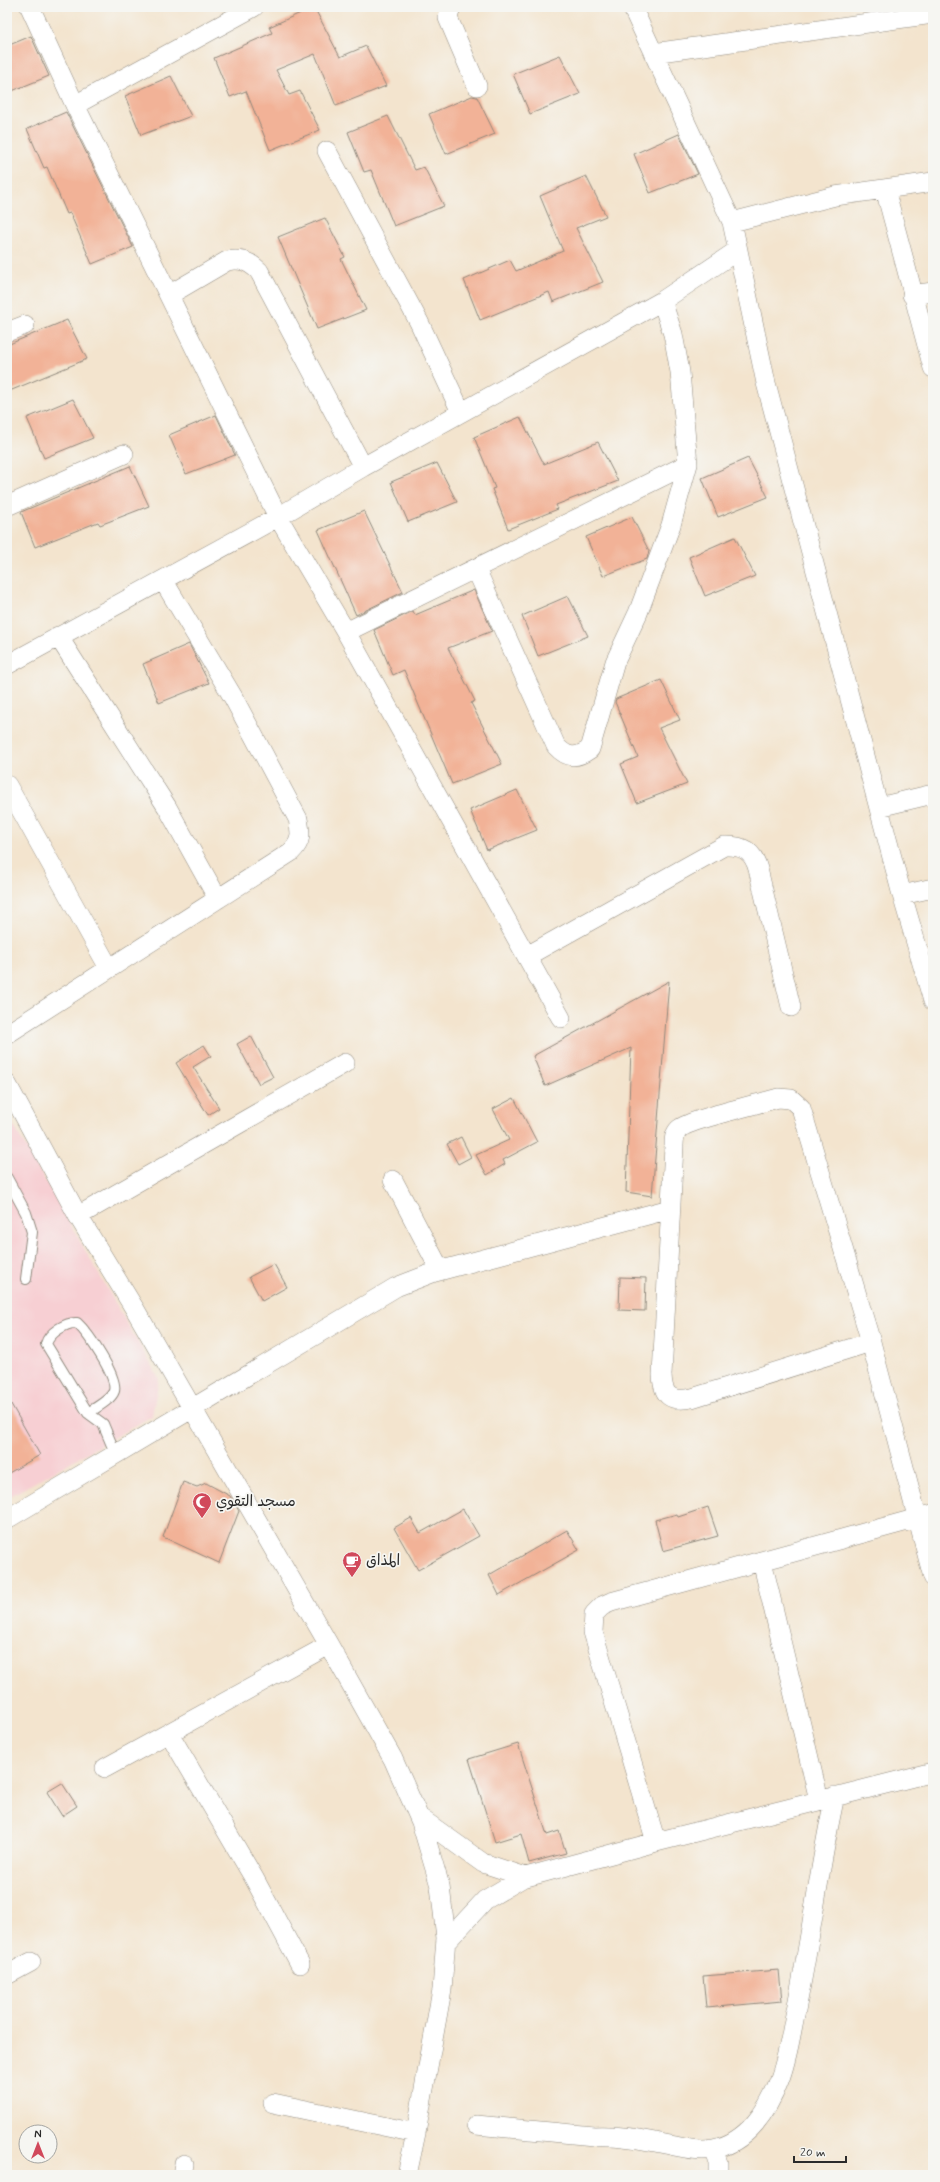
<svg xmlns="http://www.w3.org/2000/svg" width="940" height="2182" viewBox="0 0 940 2182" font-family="Mynerve,'Playpen Sans Arabic',sans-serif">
<rect width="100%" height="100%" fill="#f6f6f2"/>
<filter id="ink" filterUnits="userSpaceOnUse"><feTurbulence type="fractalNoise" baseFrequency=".025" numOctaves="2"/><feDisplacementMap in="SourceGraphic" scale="8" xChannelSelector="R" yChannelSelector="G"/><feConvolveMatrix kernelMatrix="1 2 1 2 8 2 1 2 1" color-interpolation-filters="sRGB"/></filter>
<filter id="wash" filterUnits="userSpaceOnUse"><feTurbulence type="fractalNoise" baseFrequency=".012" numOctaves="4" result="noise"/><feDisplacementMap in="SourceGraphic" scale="16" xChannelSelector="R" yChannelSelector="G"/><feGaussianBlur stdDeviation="0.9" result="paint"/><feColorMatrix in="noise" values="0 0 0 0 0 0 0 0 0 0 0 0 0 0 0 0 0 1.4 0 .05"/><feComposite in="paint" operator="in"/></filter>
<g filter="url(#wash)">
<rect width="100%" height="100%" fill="#f3e4ce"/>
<!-- built -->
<path fill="#f7cfd3" d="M7 1114 159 1379 152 1416 7 1498Z"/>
<g id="blocks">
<!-- building -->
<path fill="#f2b297" d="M314 7 340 57 366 46 386 86 336 106 315 54 276 70 289 95 300 91 320 130 270 150 246 91 230 97 214 58 272 33 269 27Z
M31 36 49 76 7 93V46Z
M560 55 580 94 530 114 513 74Z
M171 76 191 116 141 135 125 96Z
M472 96 477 97 495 134 446 154 429 114Z
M66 112 133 247 92 264 70 213 67 214 47 167 44 168 27 129Z
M388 116 415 170 424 167 444 206 394 226 371 170 364 172 348 132Z
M679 134 698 174 650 193 634 154Z
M586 176 606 216 576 228 603 282 553 302 549 292 480 320 464 280 510 260 516 271 563 251 540 196Z
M325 218 345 257 341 259 366 310 317 329 278 237Z
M67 320 87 359 7 392V345Z
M73 399 93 438 44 458 27 418Z
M216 415 235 455 186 474 169 435Z
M520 417 544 464 598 442 618 481 556 505 558 509 508 529 492 489 495 488 474 437Z
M748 458 768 497 718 517 702 478Z
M437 463 457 502 408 522 391 482Z
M130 466 149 506 100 525 98 522 35 547 21 512Z
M364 511 403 592 356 615 318 530Z
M632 517 649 551 647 559 603 576 586 537Z
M735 537 755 576 705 596 689 557Z
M474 590 492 631 448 648 475 701 471 703 502 764 452 784 404 670 393 675 374 630 413 611 415 615Z
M568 596 588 636 538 656 522 616Z
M189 644 209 683 159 703 143 664Z
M661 680 680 720 659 728 687 784 637 803 621 764 638 757 615 702 616 699Z
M517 790 537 830 487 850 470 810Z
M669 981 652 1196 626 1192 631 1048 545 1086 533 1056Z
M251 1036 273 1077 259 1084 237 1044Z
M204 1045 211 1056 193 1067 219 1108 208 1115 176 1063Z
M514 1098 537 1142 503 1160 505 1164 487 1175 476 1155 509 1140 493 1109Z
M461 1137 471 1157 458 1164 447 1144Z
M274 1264 287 1287 262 1301 249 1277Z
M620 1277 646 1278 645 1311 619 1310Z
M7 1397 40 1455 7 1474Z
M183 1482 197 1487 206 1483 230 1496 239 1511 219 1563 163 1537Z
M708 1507 718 1536 663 1551 655 1520 677 1514 678 1517Z
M463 1509 479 1536 418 1570 394 1528 411 1518 420 1533Z
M567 1530 579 1550 499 1595 489 1575Z
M518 1744 547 1835 559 1831 566 1853 529 1863 521 1834 495 1842 469 1759Z
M62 1783 77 1806 62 1816 47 1792Z
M779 1970 782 2001 706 2008 703 1976Z"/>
</g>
</g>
<g filter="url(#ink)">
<use href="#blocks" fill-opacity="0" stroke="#8f887c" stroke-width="1"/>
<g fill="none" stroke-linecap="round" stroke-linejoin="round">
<defs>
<path id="lane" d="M7 1178 26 1213 32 1232 26 1279
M88 1413C95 1408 111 1400 114 1391 118 1377 88 1333 77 1323 66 1322 49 1333 46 1344L88 1413 103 1424 116 1455"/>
<path id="street" d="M30 7 75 105 278 517 346 632 561 1018
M451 7 448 18 477 86
M632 7 732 222 766 383 902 895 933 1001
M653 53 933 14
M75 105 254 7
M327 151 419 322 461 412
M885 189 933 368
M732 222 835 196 933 182
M169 295 227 261C240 258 249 261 259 271L363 467
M912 295 933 292
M7 332 25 325
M7 506 124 454
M476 569 556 746C567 758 576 759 590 749L615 662 638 613 671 525 688 464 680 372 673 334 662 301
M346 632 688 464
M58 636 167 807 218 899
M7 665 278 517 363 467 662 301 738 250
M7 785 109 968
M879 807 933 794
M902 895 933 888
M527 956 724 846C743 845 753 851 758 869L791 1007
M7 1034 291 852C302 841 301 834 298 819L233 697 163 580
M7 1084 78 1216 136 1311 329 1645 393 1759 421 1822 440 1886 446 1938 442 1990 416 2133 407 2175
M393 1180 440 1270
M78 1216 345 1063
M871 1342 692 1398C671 1402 663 1397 662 1375L674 1146C674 1140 674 1134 679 1129 688 1120 762 1103 778 1098L791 1099 801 1108 871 1342 933 1577
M7 1519 396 1287 435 1272 670 1209
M762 1561 819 1800
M169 1733 254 1878 300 1964
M105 1768 329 1645
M419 1817 483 1863 526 1877 656 1842 933 1772
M656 1842 593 1632 594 1614 602 1606 611 1602 933 1514
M446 1942 485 1900 524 1877
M7 1975 31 1962
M273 2103 416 2133
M476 2125 594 2136C619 2135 641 2139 665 2144 681 2147 698 2152 713 2149 747 2143 768 2110 779 2081 788 2058 791 2033 796 2010 811 1939 819 1867 835 1796
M713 2149 718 2163V2175
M182 2175 184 2164"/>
</defs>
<!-- lane casing -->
<use href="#lane" stroke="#8f887c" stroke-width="12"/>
<!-- street casing -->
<use href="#street" stroke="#8f887c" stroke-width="20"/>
<!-- lane -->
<use href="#lane" stroke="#fff" stroke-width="10"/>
<!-- street -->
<use href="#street" stroke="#fff" stroke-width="19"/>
</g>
</g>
<!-- icons -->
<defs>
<symbol id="mosque-pin" viewBox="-11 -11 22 30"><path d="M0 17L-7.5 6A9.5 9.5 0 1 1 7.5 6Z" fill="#d1495b" stroke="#f6f6f2"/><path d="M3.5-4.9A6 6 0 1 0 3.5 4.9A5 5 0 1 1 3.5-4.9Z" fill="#fff"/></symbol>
<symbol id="cafe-pin" viewBox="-11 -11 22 30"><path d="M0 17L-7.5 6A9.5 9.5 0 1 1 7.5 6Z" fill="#d1495b" stroke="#f6f6f2"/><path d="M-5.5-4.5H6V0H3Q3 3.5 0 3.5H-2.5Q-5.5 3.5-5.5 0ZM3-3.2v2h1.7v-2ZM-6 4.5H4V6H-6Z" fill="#fff"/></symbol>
</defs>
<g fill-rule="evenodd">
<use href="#mosque-pin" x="191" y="1491" width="22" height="30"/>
<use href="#cafe-pin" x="341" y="1550" width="22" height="30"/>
</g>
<g text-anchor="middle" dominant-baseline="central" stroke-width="3.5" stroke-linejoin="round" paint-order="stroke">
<!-- poi labels -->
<g font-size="15" fill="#2b2b2b" stroke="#f6f6f2" text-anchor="start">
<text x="216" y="1502">مسجد التقوي</text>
<text x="366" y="1561">المذاق</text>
</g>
</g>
<!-- margin -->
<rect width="940" height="2182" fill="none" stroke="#f6f6f2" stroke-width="24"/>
<!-- north arrow -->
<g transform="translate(38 2144)"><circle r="19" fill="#f6f6f2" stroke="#a5a5a2"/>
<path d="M0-3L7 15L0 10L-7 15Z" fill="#d1495b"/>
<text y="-6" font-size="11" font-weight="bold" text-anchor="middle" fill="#2b2b2b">N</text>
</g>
<!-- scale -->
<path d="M794 2156v6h52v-6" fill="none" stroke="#2b2b2b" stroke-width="2"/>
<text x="800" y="2156" font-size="12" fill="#2b2b2b" stroke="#f6f6f2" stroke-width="3" paint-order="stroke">20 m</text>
</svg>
